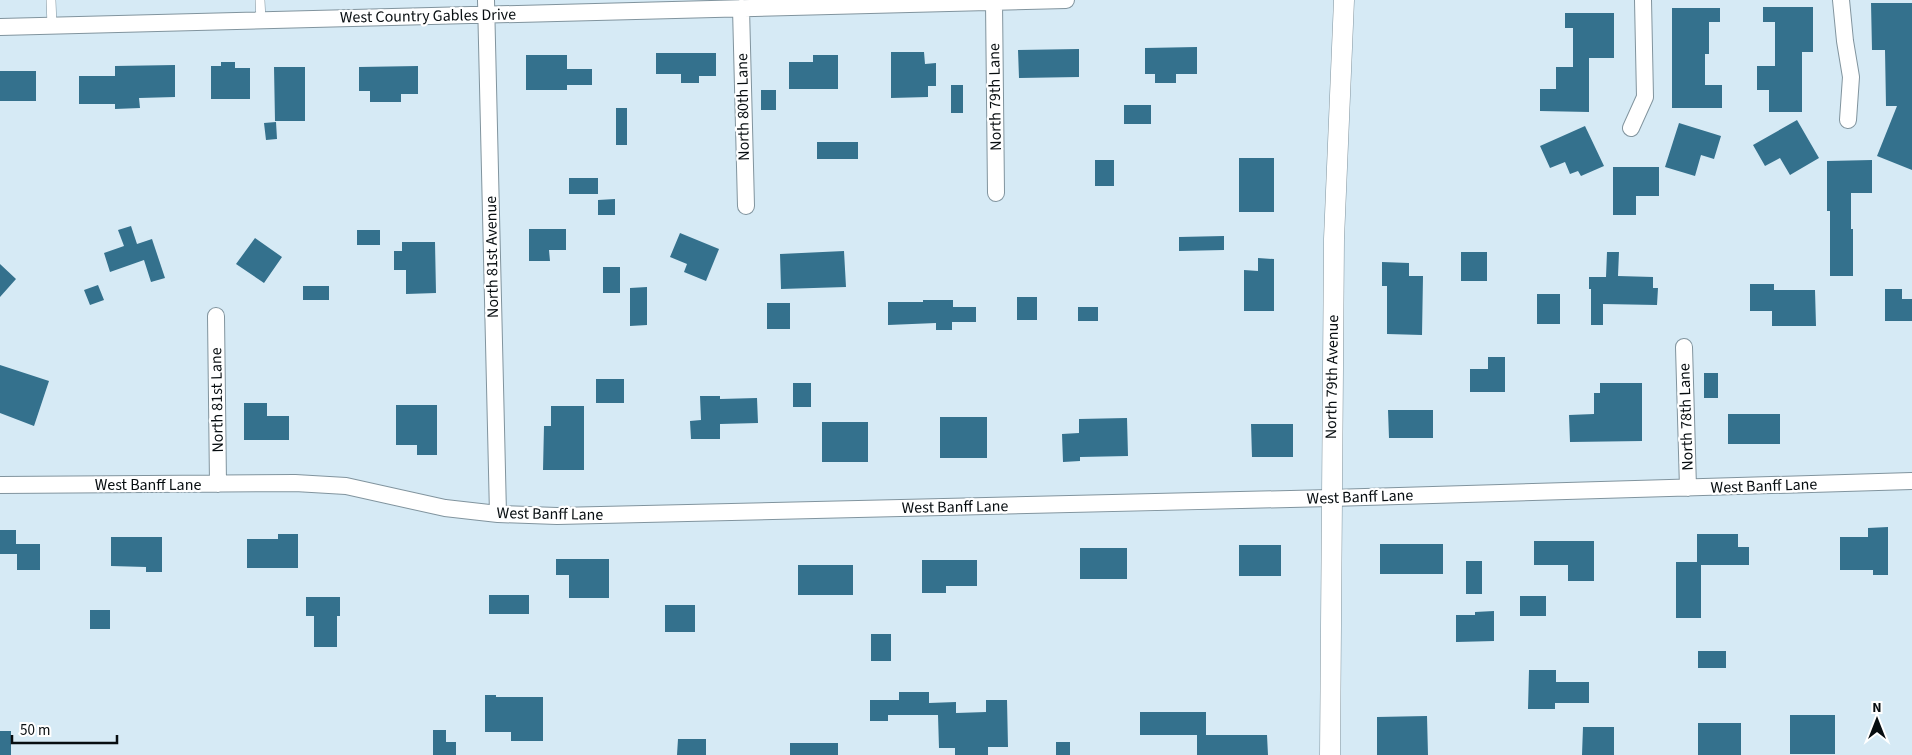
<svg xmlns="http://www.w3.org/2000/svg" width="1912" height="755" viewBox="0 0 1912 755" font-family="'Source Sans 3',sans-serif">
<rect width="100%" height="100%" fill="#d6eaf5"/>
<!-- building -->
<path fill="#34718d" d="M1871 3H1912V170L1877 156 1897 106H1886L1885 50H1872Z
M1763 7H1813V52H1802V112H1769V90H1757V66H1775V22H1763Z
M1672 8H1720V22H1709V54H1705V85H1722V108H1672Z
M1565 13H1614V58H1589V112L1540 111V89H1556V67H1573V28H1565Z
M1197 47V74H1176V83H1155V74H1145V48Z
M1079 49V77L1019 78 1018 50Z
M891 52H924L925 64 936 63V86H928V97L891 98Z
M656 53H716V76H699V83H681V74H656Z
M526 55H567V69H592V85H567V90H526Z
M813 55H838V89H789V62H813Z
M221 62H235V68H250V99H211V66H221Z
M175 65V97L139 98 140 108 115 109V104H79V76H115V66Z
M418 66V94H401V102H370V91H359V67Z
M274 67H305V121H275Z
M0 71H36V101H0Z
M951 85H963V113H951Z
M761 90H776V110H761Z
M1124 105H1151V124H1124Z
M616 108H627V145H616Z
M1797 120 1819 158 1790 175 1780 158 1765 166 1753 145Z
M276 122 277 139 266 140 264 123Z
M1679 123 1721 136 1714 159 1701 155 1695 176 1665 167Z
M1585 126 1604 166 1581 176 1578 171 1570 174 1565 162 1550 168 1540 146Z
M817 142H858V159H817Z
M1239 158H1274V212H1239Z
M1095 160H1114V186H1095Z
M1872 160V193H1851V229H1853V276H1830V211H1827V161Z
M1613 167H1659V196H1636V215H1613Z
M569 178H598V194H569Z
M615 199V215H598V200Z
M131 226 137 244 152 239 165 278 151 282 144 260 110 272 104 253 124 246 118 230Z
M529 229H566V250H549L550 261H529Z
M357 230H380V245H357Z
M680 233 719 249 706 281 684 272 687 264 670 257Z
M1224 236V250L1179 251V237Z
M255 238 282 257 264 283 236 264Z
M402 242H435L436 293 406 294V270H394V251H402Z
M844 251 846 287 781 289 780 254Z
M1461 252H1487V281H1461Z
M1607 252H1619L1618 276 1653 277V288H1658L1657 305 1603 304V325H1591V289H1589V277H1606Z
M1258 258 1274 259V311H1244V270L1258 271Z
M1382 262 1409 263V276H1423L1422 335 1387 334V286H1382Z
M0 264 16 279 0 297Z
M603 267H620V293H603Z
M1750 284H1774V290H1815L1816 326H1772V311H1750Z
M98 285 104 300 90 305 84 290Z
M303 286H329V300H303Z
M647 287V325L630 326V288Z
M1885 289H1902V299H1912V321H1885Z
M1537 294H1560V324H1537Z
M1017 297H1037V320H1017Z
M923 300H953V307H976V322H952V330H936V323L888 325V302H923Z
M767 303H790V329H767Z
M1078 307H1098V321H1078Z
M1488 357H1505V392H1470V369H1488Z
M0 365 49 381 34 426 0 413Z
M1704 373H1718V398H1704Z
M596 379H624V403H596Z
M793 383H811V407H793Z
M1600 383H1642V441L1570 442 1569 415 1594 414V393H1600Z
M700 396H720V399L757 398 758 423 720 424V439H691L690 421 701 420Z
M244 403H267V416H289V440H244Z
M396 405H437V455H417V445H396Z
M551 406H584V470H543L544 426H551Z
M1388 410H1433V438H1389Z
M1728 414H1780V444H1728Z
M940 417H987V458H940Z
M1127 418 1128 456 1080 457V461L1063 462 1062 434 1079 433V419Z
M822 422H868V462H822Z
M1251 424H1293V457H1252Z
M1888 527V575H1873V570H1840V537H1868V528Z
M0 530H16V544H40V570H17V554H0Z
M278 534H298V568H247V539H278Z
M1697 534H1738V547H1749V565H1701V618H1676V562H1697Z
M111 537H162V572H146V567L111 566Z
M1534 541H1594V581H1568V565H1534Z
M1380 544H1443V574H1380Z
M1239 545H1281V576H1239Z
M1080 548H1127V579H1080Z
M556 559H609V598H569V575H556Z
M922 560H977V586H946V593H922Z
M1466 561H1482V594H1466Z
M798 565H853V595H798Z
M489 595H529V614H489Z
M1520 596H1546V616H1520Z
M306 597H340V616H337V647H314V616H306Z
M665 605H695V632H665Z
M90 610H110V629H90Z
M1494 611V641L1456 642V615H1475V612Z
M871 634H891V661H871Z
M1698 651H1726V668H1698Z
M1529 670H1556V682H1589V703H1555V709H1528Z
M899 692H929V703L956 702V713L986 712V700H1007L1008 747H988V755H955V748H939L938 715H888V721H870V700H899Z
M485 695H496V697H543V741H511V732H485Z
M1140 712H1206V735H1140Z
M1790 715H1835V754H1790Z
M1427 716 1428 755H1377V717Z
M1698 723H1741V755H1698Z
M1583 727H1614V755H1582Z
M433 730H446V742H456V755H433Z
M0 731H11V755H0Z
M1197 735H1267L1268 755H1197Z
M678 739H706V755H677Z
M1056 742H1070V755H1056Z
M790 743H838V755H790Z"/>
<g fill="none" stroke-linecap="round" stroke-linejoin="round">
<defs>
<path id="service" d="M51 0 52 26
M260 0 261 21"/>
<path id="minor" d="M486 0 498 514
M1841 0 1845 41 1851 77 1848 120
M994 2 996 193
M741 8 746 206
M0 27 1066 0
M1631 128 1645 97 1643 0
M216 316 218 484
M1684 347 1688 488
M0 485 295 483 346 486 445 508 498 514 557 516 1331 498 1912 481"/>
<path id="tertiary" d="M1330 755 1334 239 1344 0"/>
</defs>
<!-- service casing -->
<use href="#service" stroke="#81949e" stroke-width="10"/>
<!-- minor casing -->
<use href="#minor" stroke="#81949e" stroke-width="18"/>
<!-- tertiary casing -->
<use href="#tertiary" stroke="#81949e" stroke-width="21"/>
<!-- service -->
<use href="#service" stroke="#fff" stroke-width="9"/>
<!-- minor -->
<use href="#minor" stroke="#fff" stroke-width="16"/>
<!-- tertiary -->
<use href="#tertiary" stroke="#fff" stroke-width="20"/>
</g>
<g text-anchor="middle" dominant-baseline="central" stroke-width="4.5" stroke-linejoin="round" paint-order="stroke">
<!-- street labels -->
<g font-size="16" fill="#070d10" stroke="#fff">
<text transform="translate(428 16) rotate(-1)">West Country Gables Drive</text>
<text transform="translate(995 97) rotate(-91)">North 79th Lane</text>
<text transform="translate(743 107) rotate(-91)">North 80th Lane</text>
<text transform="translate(492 257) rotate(-91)">North 81st Avenue</text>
<text transform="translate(1332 377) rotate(-89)">North 79th Avenue</text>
<text transform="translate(217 400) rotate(-91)">North 81st Lane</text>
<text transform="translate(1686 417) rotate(-92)">North 78th Lane</text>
<text x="148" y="485">West Banff Lane</text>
<text transform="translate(1764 486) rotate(-2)">West Banff Lane</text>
<text transform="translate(1360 497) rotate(-2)">West Banff Lane</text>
<text transform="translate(955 507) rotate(-1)">West Banff Lane</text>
<text transform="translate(550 514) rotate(1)">West Banff Lane</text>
</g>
</g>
<!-- north arrow -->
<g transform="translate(1877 720)" stroke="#ffffff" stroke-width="4" paint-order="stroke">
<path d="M0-4L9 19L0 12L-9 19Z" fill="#070d10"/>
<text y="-8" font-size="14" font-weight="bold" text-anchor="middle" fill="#070d10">N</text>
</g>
<!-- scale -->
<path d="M12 735v8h105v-8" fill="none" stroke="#070d10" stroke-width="2.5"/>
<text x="20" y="735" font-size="15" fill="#070d10" stroke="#ffffff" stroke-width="4" paint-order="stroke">50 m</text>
</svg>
